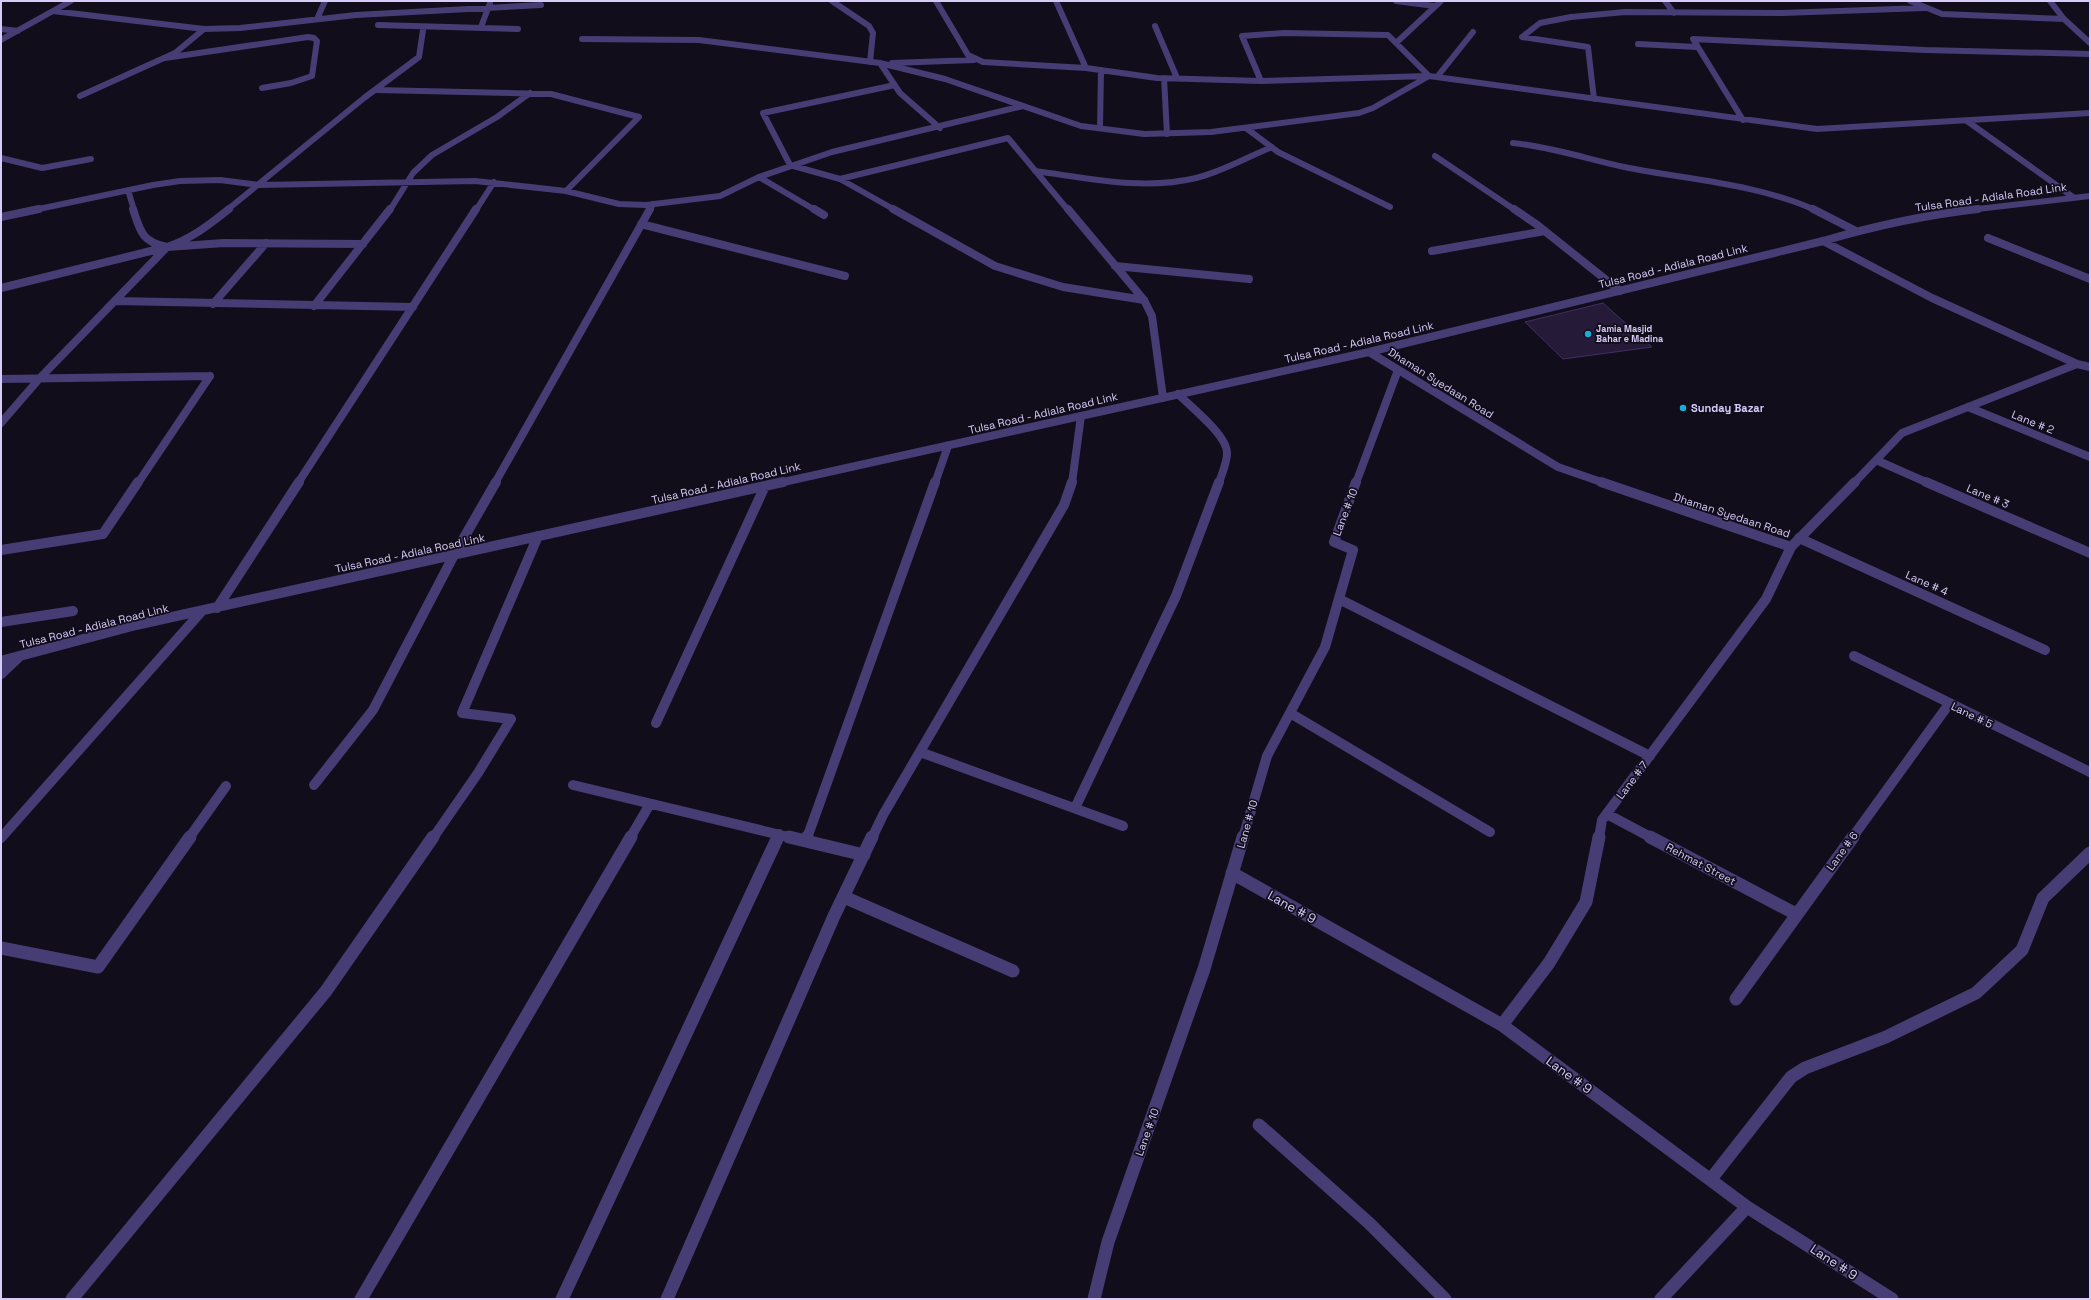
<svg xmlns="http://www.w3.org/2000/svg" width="2091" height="1300" viewBox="0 0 2091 1300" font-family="'Space Grotesk',sans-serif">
<rect width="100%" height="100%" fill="#110d1a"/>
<!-- building -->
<path fill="#251b39" stroke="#402f62" d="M1603 303 1652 347 1563 359 1525 322Z"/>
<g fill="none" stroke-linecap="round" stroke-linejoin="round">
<!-- minor-far3 -->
<path stroke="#463d74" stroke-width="6" d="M832 1 869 26 873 33 870 62
M936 1 968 55 983 62 1086 68 1157 78 1261 81 1427 76
M1056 1 1086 68
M1396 1 1435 6
M1665 1 1674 13
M1910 1 1942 14 2064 19
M2050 1 2064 19 2090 43
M53 11 204 29 240 28 356 15 541 5
M317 19 325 1
M378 25 518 29
M1155 26 1177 78
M481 27 490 3
M1 29 18 31
M1522 37 1540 23 1571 17 1625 12 1782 13 1925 8
M1522 37 1588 47 1594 99
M582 39 699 40 880 63 945 79 1081 126 1144 134 1211 132 1359 113 1373 108 1429 76
M1 40 71 1
M1396 43 1441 1
M1638 44 1697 47
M165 58 308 37 314 38 317 41 312 76 291 83 262 88
M880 63 900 93 940 128
M892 63 974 60
M1437 77 1473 32
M1164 78 1167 134
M1261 81 1242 36 1284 33 1388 35 1429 76 1817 129 2090 113
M895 85 763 113 790 165 840 179 895 210
M376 90 551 94 639 117
M80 96 175 53 204 29
M1743 120 1693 39 1925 50 2090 54
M1967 121 2073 197
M1100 128 1101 70
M1246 128 1278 152 1390 207
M1513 143C1553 147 1590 160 1629 168 1691 180 1757 184 1815 210
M1435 156 1515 210
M1 158 42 168 91 159
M1035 171C1088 178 1143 191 1196 178 1222 172 1247 157 1272 147
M759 177 815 210
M840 179 1008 138 1068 210
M128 190 134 210
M566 191 639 117
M34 210 153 185 180 181 220 180 259 185 475 181 566 191 619 204 646 205 720 196 759 177 832 152 1023 106
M227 210 364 98 419 57 423 30
M390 210 413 173 432 155 497 117 530 93
M476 210 494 182
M650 210 653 204
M1969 210 2090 196"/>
<!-- minor-far2 -->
<path stroke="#463d74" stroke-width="8" d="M133 209C140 231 142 242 167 247
M814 209 824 215
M893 209 995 266 1063 287 1144 300
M1068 209 1144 300 1152 316 1163 398
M1514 209 1536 224 1620 291
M1813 209 1856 231
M1 217 39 209
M641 224 845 276
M1988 238 2090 279
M1823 241 1932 298 2077 364
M1432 251 1545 231
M1115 266 1249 279
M1 288 167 247 224 243 363 244
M116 301 413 307
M213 304 266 243
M314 306 390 209
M1369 352 1558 467 1604 483
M1 379 210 376
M1178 394C1191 407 1227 435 1227 453 1227 463 1222 473 1219 483
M1968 407 2090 457
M1 423 39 379 167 247C191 239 209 225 229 209
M1876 460 1928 483
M138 483 210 376
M298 483 476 209
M495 483 650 209
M779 483 1369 352 1823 241C1874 226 1925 215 1978 209
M935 483 948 446
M1072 483 1081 416
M1356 483 1398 370
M1854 483 1902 433 2077 364 2090 367"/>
<!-- minor-far1 -->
<path stroke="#463d74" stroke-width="10" d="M1601 482 1791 547 1855 482
M1926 482 2090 553
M1799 538 2045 650
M1 550 103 534 138 482
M1339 599 1650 756
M217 608 299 482
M1 622 73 611
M1854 656 2090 772
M1 661 136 625 783 482
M1 674 20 656
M1290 713 1490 832
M656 723 765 486
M920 752 1123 826
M314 785 373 710 454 555 496 482
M573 785 793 838
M1075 808 1176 596 1219 482
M1607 814 1652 838
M1 838 202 611
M189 838 226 786
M433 838 478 773 511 719 462 713 538 536
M630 838 650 804
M777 838 779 834
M807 838 935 482
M872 838 883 815 1064 505 1072 482
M1243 838 1267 756 1325 647 1353 550 1334 542 1356 482
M1599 838 1602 820 1766 599 1791 547
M1852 838 1949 704"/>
<!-- minor -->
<path stroke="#463d74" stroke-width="13" d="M789 837 864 855
M1650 837 1796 914
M806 841 807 837
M1232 873 1502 1025 1747 1207 1892 1299
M844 897 1013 971
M1 948 98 967 190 837
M1736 999 1853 837
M1502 1025 1549 963 1586 902 1599 837
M1259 1125 1369 1223 1445 1299
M1711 1179 1791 1077 1805 1068 1886 1037 1976 993 2022 950 2043 898 2090 853
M72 1299 326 991 433 837
M361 1299 631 837
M562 1299 778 837
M667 1299 834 916 872 837
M1094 1299 1108 1242 1204 969 1243 837
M1661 1299 1747 1207"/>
</g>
<!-- markers -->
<g fill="#18add9" stroke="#110d1a" stroke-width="1.5">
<circle cx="1588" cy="334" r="4"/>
<circle cx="1683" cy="408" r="4"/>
</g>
<g text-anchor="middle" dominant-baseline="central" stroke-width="3.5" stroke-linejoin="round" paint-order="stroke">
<!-- far-poi labels -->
<g font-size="9" font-weight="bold" fill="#d7cbf9" stroke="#110d1a" text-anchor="start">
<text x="1596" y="329">Jamia Masjid<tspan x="1596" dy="10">Bahar e Madina</tspan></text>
</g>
<!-- street labels -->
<g font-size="11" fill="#d7cbf9" stroke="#110d1a">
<text transform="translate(1991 197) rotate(-8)">Tulsa Road - Adiala Road Link</text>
<text transform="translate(1673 266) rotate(-14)">Tulsa Road - Adiala Road Link</text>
<text transform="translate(1359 342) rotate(-13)">Tulsa Road - Adiala Road Link</text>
<text transform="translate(1441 383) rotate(32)">Dhaman Syedaan Road</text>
<text transform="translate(1043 413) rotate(-13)">Tulsa Road - Adiala Road Link</text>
<text transform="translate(2033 422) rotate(22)">Lane # 2</text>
<text transform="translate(726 483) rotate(-13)">Tulsa Road - Adiala Road Link</text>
<text transform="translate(1988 496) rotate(23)">Lane # 3</text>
<text transform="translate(1345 512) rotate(-69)">Lane # 10</text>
<text transform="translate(1732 515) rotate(18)">Dhaman Syedaan Road</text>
<text transform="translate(410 553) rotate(-12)">Tulsa Road - Adiala Road Link</text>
<text transform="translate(1927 583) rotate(24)">Lane # 4</text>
<text transform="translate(94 626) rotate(-14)">Tulsa Road - Adiala Road Link</text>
<text transform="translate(1972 715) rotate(26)">Lane # 5</text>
<text transform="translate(1632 780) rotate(-53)">Lane # 7</text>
<text transform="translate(1247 824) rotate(-74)">Lane # 10</text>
<text transform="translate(1842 851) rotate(-54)">Lane # 6</text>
<text transform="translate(1701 864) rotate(28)">Rehmat Street</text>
<text transform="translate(1147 1132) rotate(-70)">Lane # 10</text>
</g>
<!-- poi labels -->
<g font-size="11" font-weight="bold" fill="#d7cbf9" stroke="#110d1a" text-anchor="start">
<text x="1691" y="408">Sunday Bazar</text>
</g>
<!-- near-street labels -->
<g font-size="13" fill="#d7cbf9" stroke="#110d1a">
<text transform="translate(1292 907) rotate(29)">Lane # 9</text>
<text transform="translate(1569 1075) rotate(36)">Lane # 9</text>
<text transform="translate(1834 1262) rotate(33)">Lane # 9</text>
</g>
</g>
<!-- border -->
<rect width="2091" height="1300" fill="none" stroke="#d7cbf9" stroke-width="4"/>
</svg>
